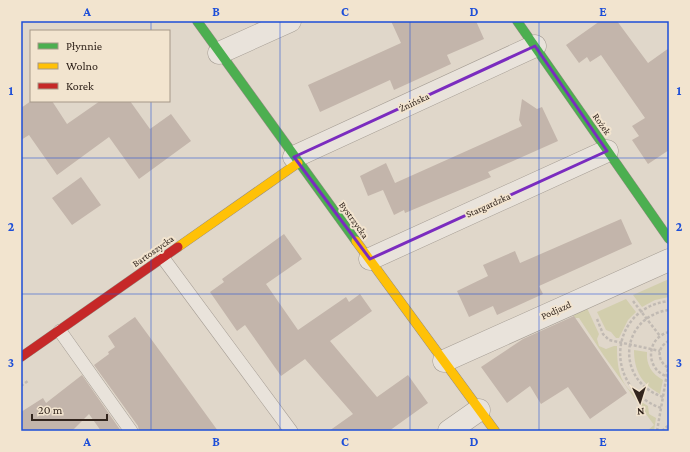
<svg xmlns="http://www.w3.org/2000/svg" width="690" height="452" viewBox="0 0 690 452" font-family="'Crimson Pro',serif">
<rect width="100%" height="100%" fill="#e0d7ca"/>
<!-- green -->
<path fill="#d2cead" d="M669 279V297L655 300 642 307 633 295Z
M626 299 636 312 628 320 619 338H616L611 332 606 330 597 312Z
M587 308 599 334 597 339 599 346 606 349 614 346H617C617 366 619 386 638 396V400L648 406 649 414 656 418 654 431H647L654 425 604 356 579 318H575L572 313Z
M634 350 647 352C646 365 652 374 663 380L660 394C642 384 634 371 634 350Z"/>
<!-- building -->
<path fill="#c3b5ab" d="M391 21H476L484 39 447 55 451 64 394 90 390 80 320 112 308 85 401 43Z
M600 21H617L648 63 669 48V150L648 164 632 140 639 136 632 126 645 118 601 55 590 62 587 57 579 63 566 45Z
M522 99 537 109 542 107 558 141 488 172 491 177 405 213 404 210 394 215 383 190 368 196 360 176 386 163 395 183 522 126 519 120Z
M31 101H52L67 124 100 101H130L150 129 171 114 191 141 139 179 109 137 57 175 29 135 21 140V108Z
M81 177 101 205 72 225 52 198Z
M621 219 632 244 539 286 543 294 497 315 493 306 469 317 457 291 488 276 483 265 515 251 520 263Z
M284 234 302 259 266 284 298 330 346 297 349 302 360 294 372 311 330 341 377 397 408 375 428 403 389 431H329L353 414 305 359 281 376 245 325 237 331 210 292 224 282 222 279Z
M574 316 627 393 590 419 568 387 541 404 530 386 507 403 481 367 523 339Z
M135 317 173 369 218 431H139L138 426 94 365 109 354 108 352 115 347 108 336Z
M82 375 121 431H101L89 414 72 431H21V412L43 398 46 403Z"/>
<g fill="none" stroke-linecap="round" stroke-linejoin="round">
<defs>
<path id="lane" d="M163 258 291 431
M60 331 131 431"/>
<path id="street" d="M219 53 290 21
M294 157 535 46
M370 259 607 151
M444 361 669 260
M449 431 479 410"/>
<path id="fast" d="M197 21 356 241
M517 21 669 239"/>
<path id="slow" d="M356 241 495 431
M178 247 298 163"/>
<path id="jam" d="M21 357 178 247"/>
</defs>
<!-- lane casing -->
<use href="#lane" stroke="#a59d94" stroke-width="14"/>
<!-- street casing -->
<use href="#street" stroke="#a59d94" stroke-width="23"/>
<!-- fast casing -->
<use href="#fast" stroke="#958c83" stroke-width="10"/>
<!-- slow casing -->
<use href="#slow" stroke="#958c83" stroke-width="10"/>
<!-- jam casing -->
<use href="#jam" stroke="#958c83" stroke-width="10"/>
<!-- path -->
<path stroke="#c1bab3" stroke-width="2.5" stroke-dasharray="3 2" stroke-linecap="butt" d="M633 301 660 336
M597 319 603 334 609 340 660 351
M669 332C645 338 645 371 669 377
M669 341C656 347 657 362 669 368
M21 386 28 381
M663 397C615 381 619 317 669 310
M661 408C602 387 609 308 669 301
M657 431 668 368
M662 431 669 425"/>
<!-- lane -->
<use href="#lane" stroke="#e9e3db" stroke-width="13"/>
<!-- street -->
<use href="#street" stroke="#e9e3db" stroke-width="22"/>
<!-- fast -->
<use href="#fast" stroke="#4caf50" stroke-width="9"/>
<!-- slow -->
<use href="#slow" stroke="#ffc107" stroke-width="9"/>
<!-- jam -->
<use href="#jam" stroke="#c62828" stroke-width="9"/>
</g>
<!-- marked area -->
<path fill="none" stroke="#7b2cbf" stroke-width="3" stroke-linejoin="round" d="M535 46 607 151 370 259 294 157Z"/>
<!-- grid -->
<path fill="none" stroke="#1d4ed8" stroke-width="1" stroke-opacity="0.55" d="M151 21V31M280 21V431M410 21V431M539 21V431M151 101V431M21 158H669M21 294H669"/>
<g text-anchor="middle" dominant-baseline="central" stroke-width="4" stroke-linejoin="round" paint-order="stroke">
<!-- street labels -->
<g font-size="10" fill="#32251d" stroke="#f2e4cf">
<text transform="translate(414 102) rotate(-25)">Żnińska</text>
<text transform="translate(602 124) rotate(55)">Rożek</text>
<text transform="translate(488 205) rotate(-24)">Stargardzka</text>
<text transform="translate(354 220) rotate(54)">Bystrzycka</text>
<text transform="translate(153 251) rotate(-35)">Bartoszycka</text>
<text transform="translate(556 310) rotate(-24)">Podjazd</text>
</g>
</g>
<!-- border -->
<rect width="690" height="452" fill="none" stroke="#f2e4cf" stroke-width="44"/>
<!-- legend -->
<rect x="30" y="30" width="140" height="72" fill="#f2e4cf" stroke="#a59888"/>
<rect x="38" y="43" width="20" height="6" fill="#4caf50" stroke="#a59888"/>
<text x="66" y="50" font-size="12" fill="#32251d">Płynnie</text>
<rect x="38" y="63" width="20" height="6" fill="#ffc107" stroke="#a59888"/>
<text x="66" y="70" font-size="12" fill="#32251d">Wolno</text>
<rect x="38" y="83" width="20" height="6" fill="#c62828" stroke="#a59888"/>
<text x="66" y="90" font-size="12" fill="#32251d">Korek</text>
<!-- north arrow -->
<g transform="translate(640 402) rotate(176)" stroke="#f2e4cf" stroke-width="3" paint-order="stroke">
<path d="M0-3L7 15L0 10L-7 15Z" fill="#32251d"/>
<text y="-6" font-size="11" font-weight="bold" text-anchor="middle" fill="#32251d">N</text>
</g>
<!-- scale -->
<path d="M32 414v6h75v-6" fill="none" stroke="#32251d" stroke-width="2"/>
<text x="38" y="414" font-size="12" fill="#32251d" stroke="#f2e4cf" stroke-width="3" paint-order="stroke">20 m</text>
<rect x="22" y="22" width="646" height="408" fill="none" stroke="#1d4ed8" stroke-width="1.5"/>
<g font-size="13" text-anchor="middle" font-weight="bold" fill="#1d4ed8">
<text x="87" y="16">A</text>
<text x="216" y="16">B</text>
<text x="345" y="16">C</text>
<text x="474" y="16">D</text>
<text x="603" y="16">E</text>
<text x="11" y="95">1</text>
<text x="679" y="95">1</text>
<text x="11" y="231">2</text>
<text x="679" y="231">2</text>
<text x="11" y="367">3</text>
<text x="679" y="367">3</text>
<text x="87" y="446">A</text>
<text x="216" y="446">B</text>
<text x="345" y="446">C</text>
<text x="474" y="446">D</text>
<text x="603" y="446">E</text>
</g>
</svg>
